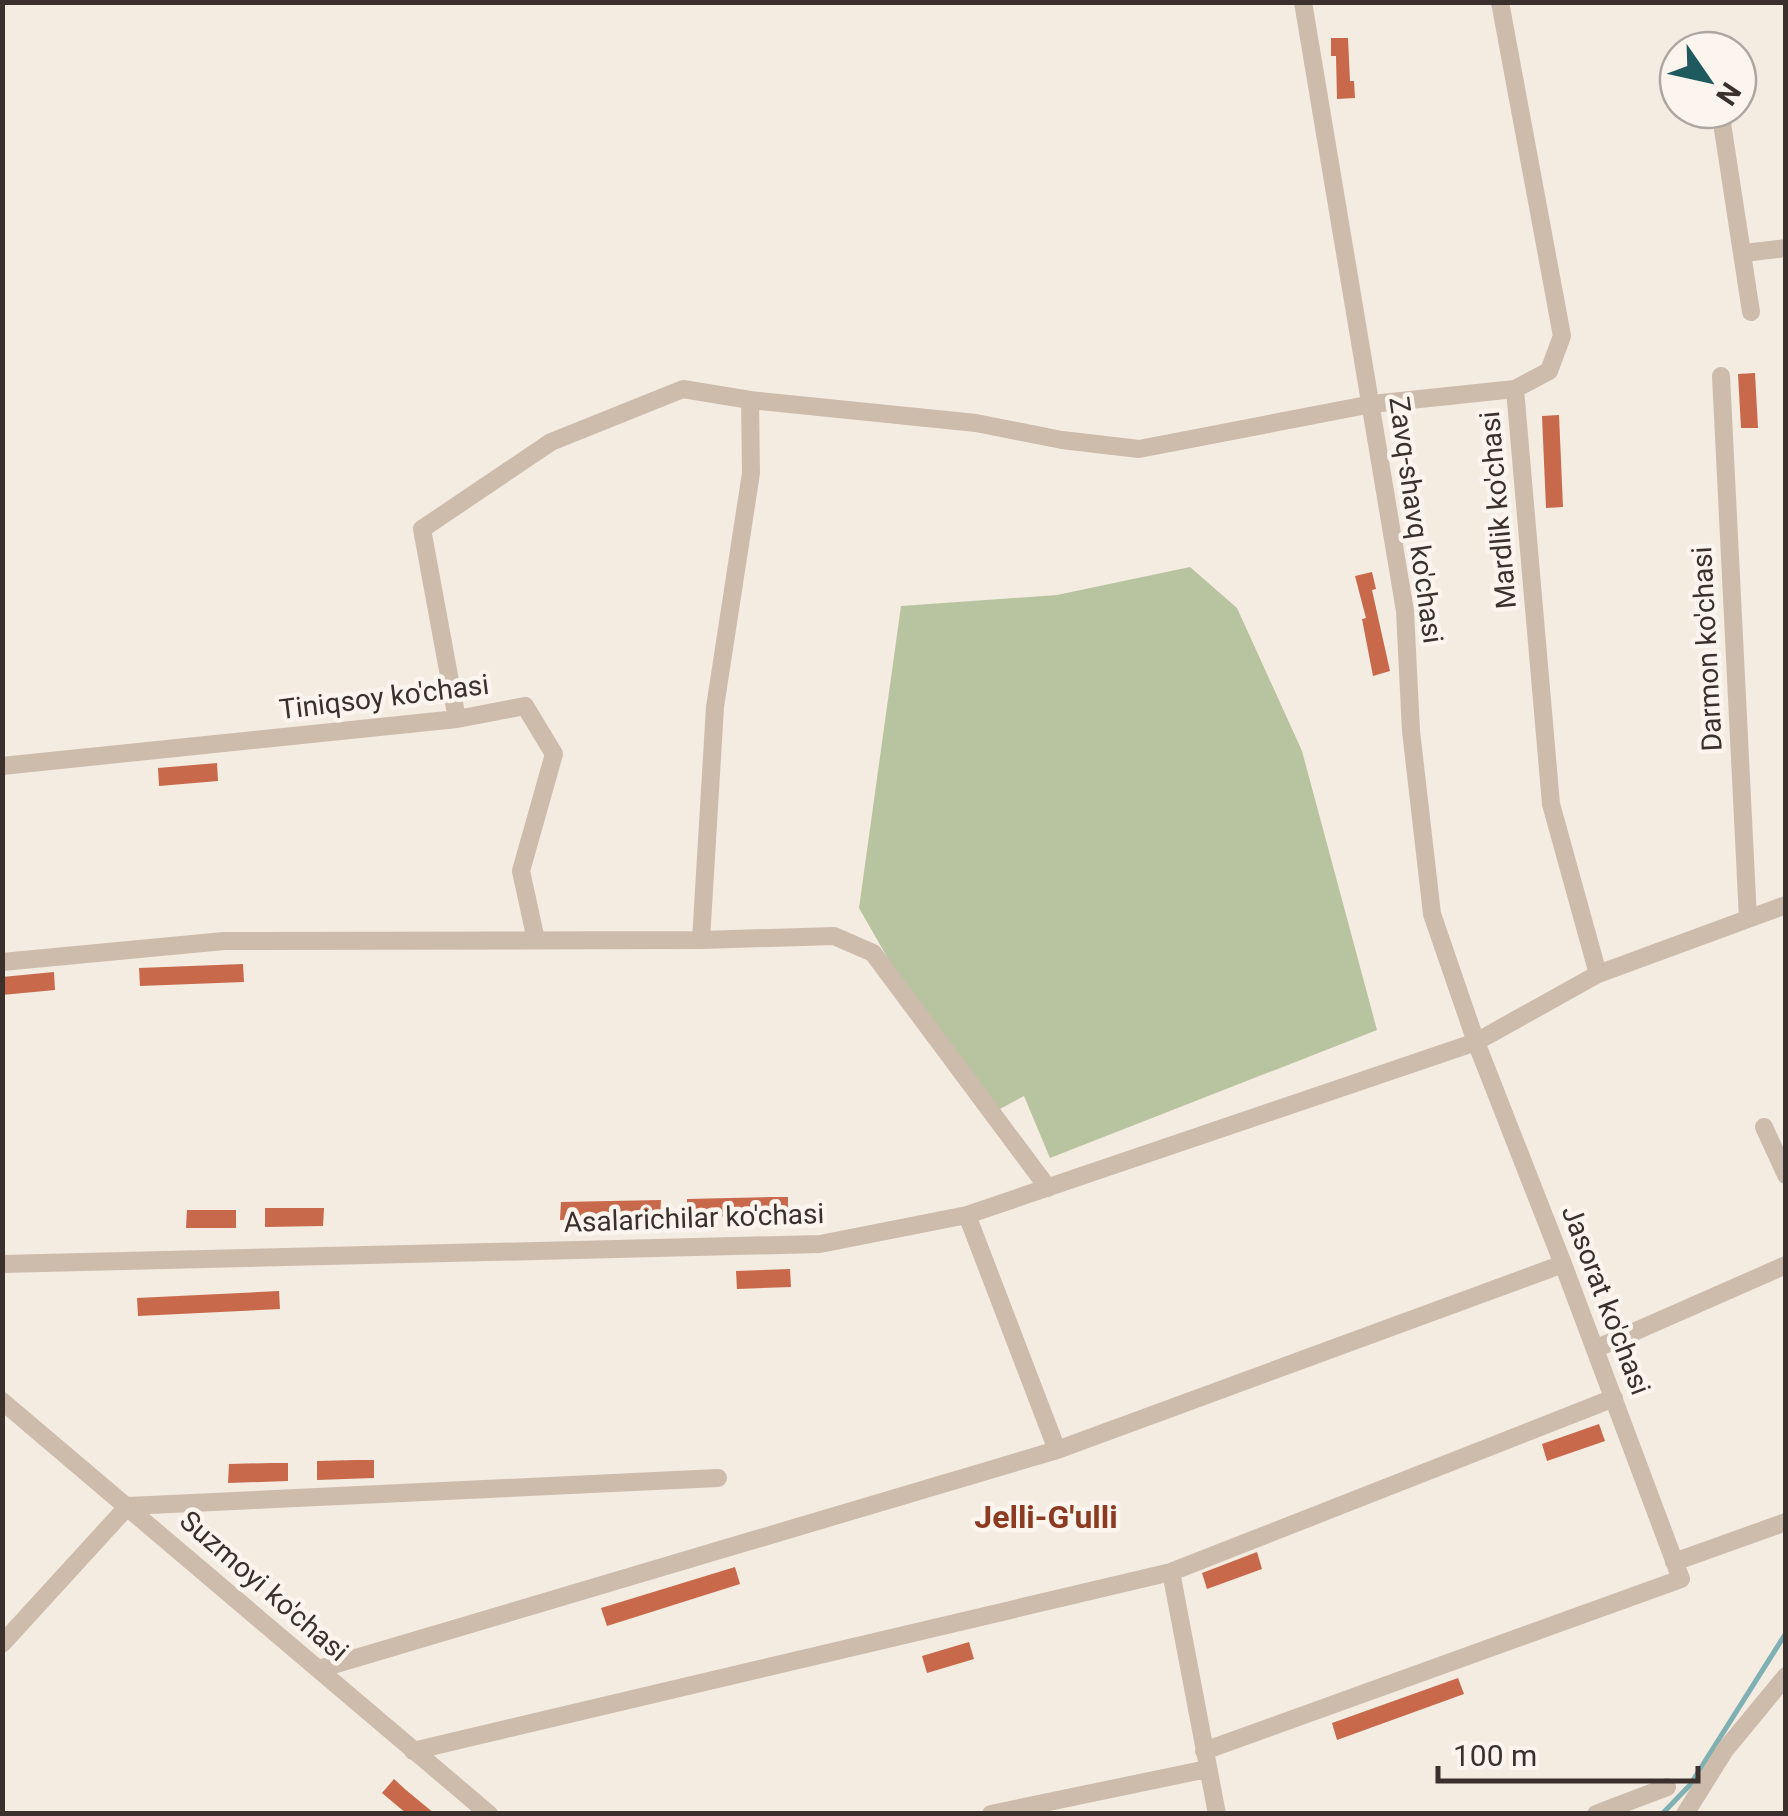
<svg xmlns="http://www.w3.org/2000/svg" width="1788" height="1816" viewBox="0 0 1788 1816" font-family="Roboto,sans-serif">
<rect width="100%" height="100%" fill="#f4ebe1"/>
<!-- green -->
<path fill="#b8c4a0" d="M1190 567 1237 608 1302 751 1377 1030 1050 1158 1024 1096 998 1110 914 1004 859 908 901 606 1057 595Z"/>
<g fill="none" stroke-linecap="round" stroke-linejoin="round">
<!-- stream -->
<path stroke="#7fb0b2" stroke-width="5" d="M1662 1814 1690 1785 1786 1633"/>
</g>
<!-- building -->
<path fill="#c8694b" d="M1331 38H1348L1350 81H1354L1355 98 1337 99 1336 56H1331Z
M1755 373 1758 428H1741L1738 374Z
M1559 415 1563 507 1546 508 1542 416Z
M1372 572 1376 589 1372 590 1390 671 1373 676 1362 619 1366 618 1355 576Z
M217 763 218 781 159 786 158 768Z
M243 964 244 982 140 986 139 968Z
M54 972 55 990 2 995V977Z
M771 1197H788V1215L687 1217V1199Z
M661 1200 660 1218 560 1220 561 1202Z
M265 1208H324L323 1226 265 1227Z
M187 1210H236V1228H186Z
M790 1269 791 1287 737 1289 736 1271Z
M279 1291 280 1309 138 1316 137 1298Z
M1599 1424 1605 1441 1547 1461 1542 1444Z
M356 1460H374V1478L317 1480V1461Z
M271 1463H288V1481L228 1483 229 1464Z
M1257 1552 1262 1569 1207 1589 1202 1573Z
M735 1567 740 1584 607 1626 601 1608Z
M969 1642 974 1659 927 1673 922 1656Z
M1458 1678 1464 1694 1337 1740 1332 1723Z
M394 1779 406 1790 435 1814H407L382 1793Z"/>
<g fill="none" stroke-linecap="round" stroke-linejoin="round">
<!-- minor -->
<path stroke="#cdbbac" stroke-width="18" d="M1500 2 1562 336 1549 371 1515 389 1551 804 1598 974
M1720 110 1751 312
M1744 253 1786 248
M1721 376 1748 919
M457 719 422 529 551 442 683 389 750 400 976 423 1062 440 1139 449 1372 404 1515 389
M2 766 457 719 525 706 554 754 521 871 536 940
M701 940 715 707 751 473 750 400
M2 962 224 941 701 940 834 936 873 953 1048 1188
M1764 1127 1786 1175
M967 1215 1057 1450
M2 1264 820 1244 967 1215 1476 1042 1598 974 1786 905
M1595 1349 1786 1265
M2 1401 489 1814
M1674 1562 1786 1522
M1171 1572 1217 1814
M2 1644 128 1506 718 1478
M319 1669 1057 1450 1563 1264
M413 1751 1171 1572 1614 1398
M1204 1751 1681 1579 1563 1264 1476 1042 1432 914 1411 731 1405 611 1303 2
M991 1814 1207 1769
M1596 1814 1667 1787
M1685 1814 1725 1750 1786 1676"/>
</g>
<g text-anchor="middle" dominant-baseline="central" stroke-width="9" stroke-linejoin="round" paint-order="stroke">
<!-- street labels -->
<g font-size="28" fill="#3b302b" stroke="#fbf5ee">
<text transform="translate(1498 510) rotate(-95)">Mardlik ko'chasi</text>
<text transform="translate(1416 520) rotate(82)">Zavq-shavq ko'chasi</text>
<text transform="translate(1707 649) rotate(-93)">Darmon ko'chasi</text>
<text transform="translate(384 697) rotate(-7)">Tiniqsoy ko'chasi</text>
<text transform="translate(694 1218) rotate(-2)">Asalarichilar ko'chasi</text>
<text transform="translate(1606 1300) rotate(69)">Jasorat ko'chasi</text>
<text transform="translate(264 1586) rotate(41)">Suzmoyi ko'chasi</text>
</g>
<!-- quarter labels -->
<g font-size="32" font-weight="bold" fill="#8c3b22" stroke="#fbf5ee">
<text x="1046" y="1517">Jelli-G'ulli</text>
</g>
</g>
<!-- border -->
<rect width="1788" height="1816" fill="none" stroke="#3b302b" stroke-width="10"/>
<!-- north arrow -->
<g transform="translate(1708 80) rotate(124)"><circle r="48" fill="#fbf5ee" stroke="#aea6a0" stroke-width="2.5"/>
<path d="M0-8L18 38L0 25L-18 38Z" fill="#1f5a5e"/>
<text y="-15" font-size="28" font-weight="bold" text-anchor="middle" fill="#3b302b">N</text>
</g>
<!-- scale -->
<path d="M1438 1766v15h260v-15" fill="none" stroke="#3b302b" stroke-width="5"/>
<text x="1453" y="1766" font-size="30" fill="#3b302b" stroke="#fbf5ee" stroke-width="8" paint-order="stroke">100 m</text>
</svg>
